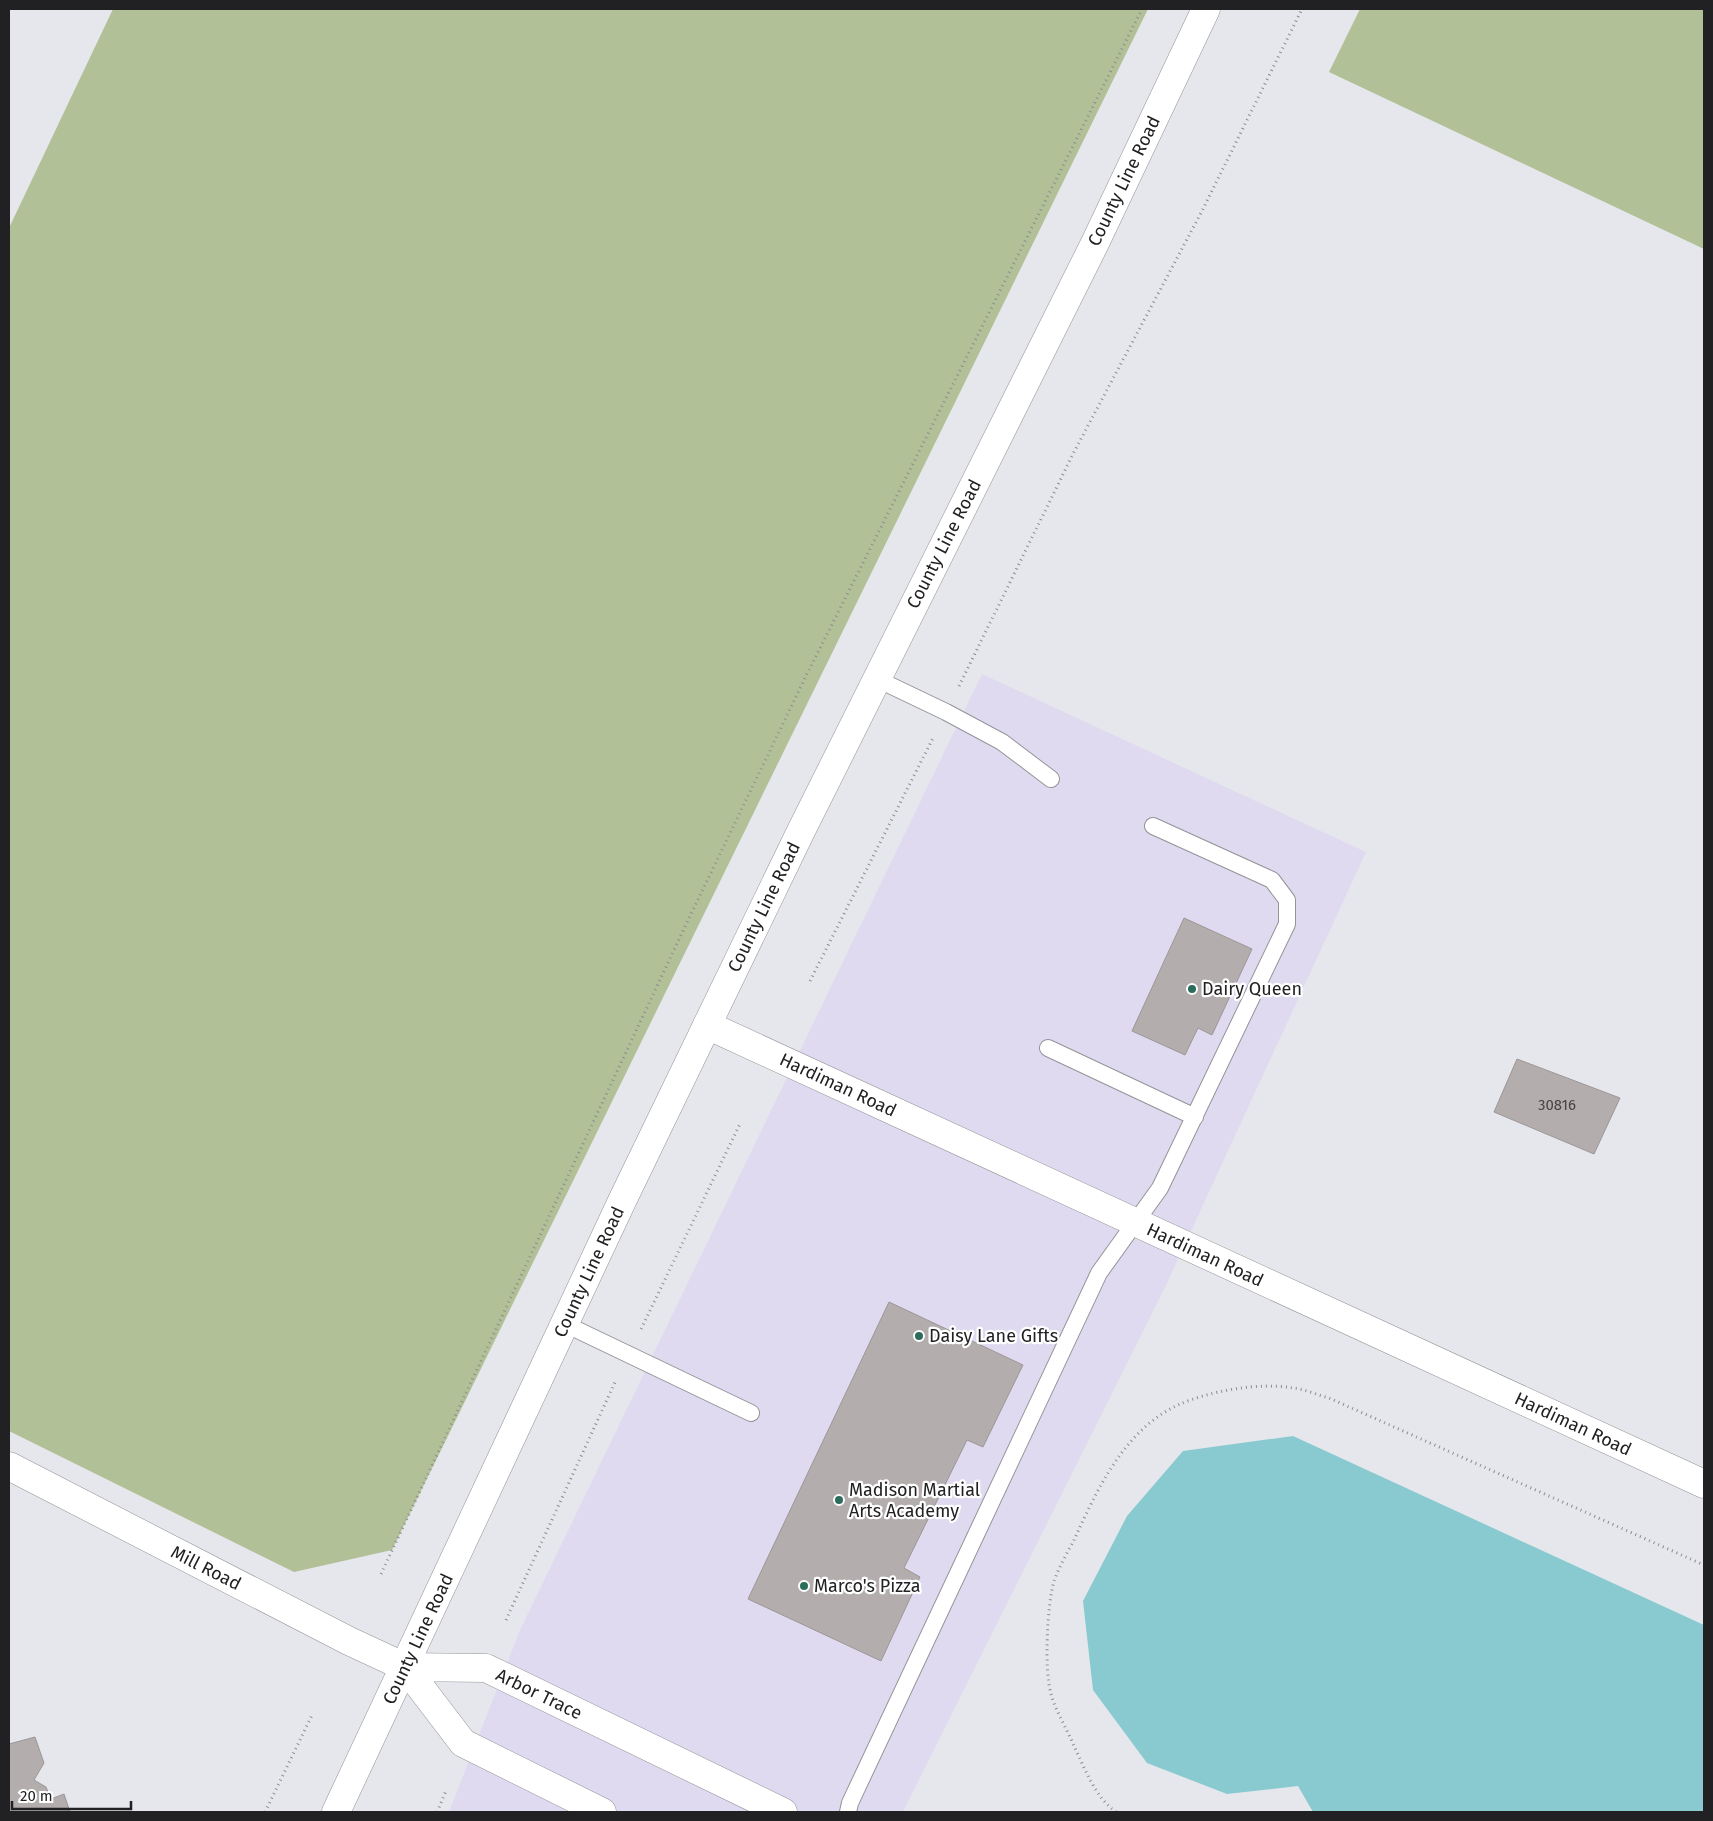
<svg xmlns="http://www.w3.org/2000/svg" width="1713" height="1821" viewBox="0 0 1713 1821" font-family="'Fira Sans',sans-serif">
<rect width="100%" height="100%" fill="#e6e7ec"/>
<!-- commercial -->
<path fill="#dfdaf0" d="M982 674 1366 852 1167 1283 903 1812H449L520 1630Z"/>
<!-- green -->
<path fill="#b1c096" d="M113 9H1148L392 1550 294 1572 9 1431V228Z
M1360 9H1704V249L1329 72Z"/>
<!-- water -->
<path fill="#88cad0" d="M1293 1436 1704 1625V1812H1313L1298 1786 1227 1794 1147 1763 1093 1690 1083 1601 1127 1516 1183 1451Z"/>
<!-- building -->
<path fill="#b3aead" stroke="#9c9696" d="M1184 918 1252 949 1212 1035 1198 1028 1185 1055 1132 1031Z
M1517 1059 1620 1098 1594 1154 1494 1112Z
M889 1302 1023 1365 983 1447 967 1440 904 1568 920 1577 881 1661 748 1599Z
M35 1737 44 1763 34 1780 46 1787 51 1799 64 1794 70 1812H9V1744Z"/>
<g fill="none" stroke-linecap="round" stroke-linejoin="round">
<defs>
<path id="service" d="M877 679 946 712 1002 742 1051 779
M1048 1048 1195 1117
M565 1324 751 1413
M848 1812 850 1803 1099 1273 1160 1188 1287 924V900L1272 880 1153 826"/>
<path id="minor" d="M405 1667 486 1668 783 1812
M405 1667 463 1743 602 1812"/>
<path id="tertiary" d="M707 1025 1704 1484
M9 1466 349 1641 405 1667"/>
<path id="secondary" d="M336 1812 622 1201 800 833 1095 243 1206 9"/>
</defs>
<!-- service casing -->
<use href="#service" stroke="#939498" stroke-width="18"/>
<!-- minor casing -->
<use href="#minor" stroke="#939498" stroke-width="29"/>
<!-- tertiary casing -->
<use href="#tertiary" stroke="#939498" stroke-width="29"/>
<!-- secondary casing -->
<use href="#secondary" stroke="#939498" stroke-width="29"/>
<!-- path -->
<path stroke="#8c8d90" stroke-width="3" stroke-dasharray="1 4" stroke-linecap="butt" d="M959 686 1074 452 1202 211 1302 9
M810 981 933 738
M641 1329 740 1124
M381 1574 689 918 807 674 1142 9
M506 1620 616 1380
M265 1812 313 1713
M437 1812 446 1791
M1116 1812C1095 1797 1085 1769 1074 1746 1067 1729 1056 1712 1051 1694 1044 1669 1047 1606 1054 1581 1059 1567 1067 1553 1074 1540 1097 1490 1124 1430 1178 1405 1209 1391 1259 1382 1293 1388 1305 1389 1317 1395 1329 1398L1704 1565"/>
<!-- service -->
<use href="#service" stroke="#fff" stroke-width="16"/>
<!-- minor -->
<use href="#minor" stroke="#fff" stroke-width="28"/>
<!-- tertiary -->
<use href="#tertiary" stroke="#fff" stroke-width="28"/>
<!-- secondary -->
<use href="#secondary" stroke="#fff" stroke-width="28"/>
</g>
<!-- markers -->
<g fill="#2b6c5b" stroke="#fff" stroke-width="2">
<circle cx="1192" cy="989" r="5"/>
<circle cx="919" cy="1336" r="5"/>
<circle cx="839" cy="1500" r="5"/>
<circle cx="804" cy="1586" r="5"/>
</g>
<g text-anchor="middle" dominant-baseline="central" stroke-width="4.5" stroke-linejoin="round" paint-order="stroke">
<!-- number labels -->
<g font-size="15" fill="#464446">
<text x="1557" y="1105">30816</text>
</g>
<!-- street labels -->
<g font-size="18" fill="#212123" stroke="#fff">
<text transform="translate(1124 181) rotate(-64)">County Line Road</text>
<text transform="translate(944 544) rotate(-63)">County Line Road</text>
<text transform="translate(764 907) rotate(-64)">County Line Road</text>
<text transform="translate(838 1085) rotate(25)">Hardiman Road</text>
<text transform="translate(1205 1255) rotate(25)">Hardiman Road</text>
<text transform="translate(589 1272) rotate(-65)">County Line Road</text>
<text transform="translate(1573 1424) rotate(25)">Hardiman Road</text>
<text transform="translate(206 1568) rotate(27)">Mill Road</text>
<text transform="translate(418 1639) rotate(-65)">County Line Road</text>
<text transform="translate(539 1694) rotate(26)">Arbor Trace</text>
</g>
<!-- poi labels -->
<g font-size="18" fill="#212123" stroke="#fff" text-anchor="start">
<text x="1202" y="989">Dairy Queen</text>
<text x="929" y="1336">Daisy Lane Gifts</text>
<text x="849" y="1490">Madison Martial<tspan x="849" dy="21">Arts Academy</tspan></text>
<text x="814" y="1586">Marco's Pizza</text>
</g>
</g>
<!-- border -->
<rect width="1713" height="1821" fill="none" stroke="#212123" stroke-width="20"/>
<!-- scale -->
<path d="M12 1801v8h119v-8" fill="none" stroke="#212123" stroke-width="2.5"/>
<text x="20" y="1801" font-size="15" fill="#212123" stroke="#ffffff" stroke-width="4" paint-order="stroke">20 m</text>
</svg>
